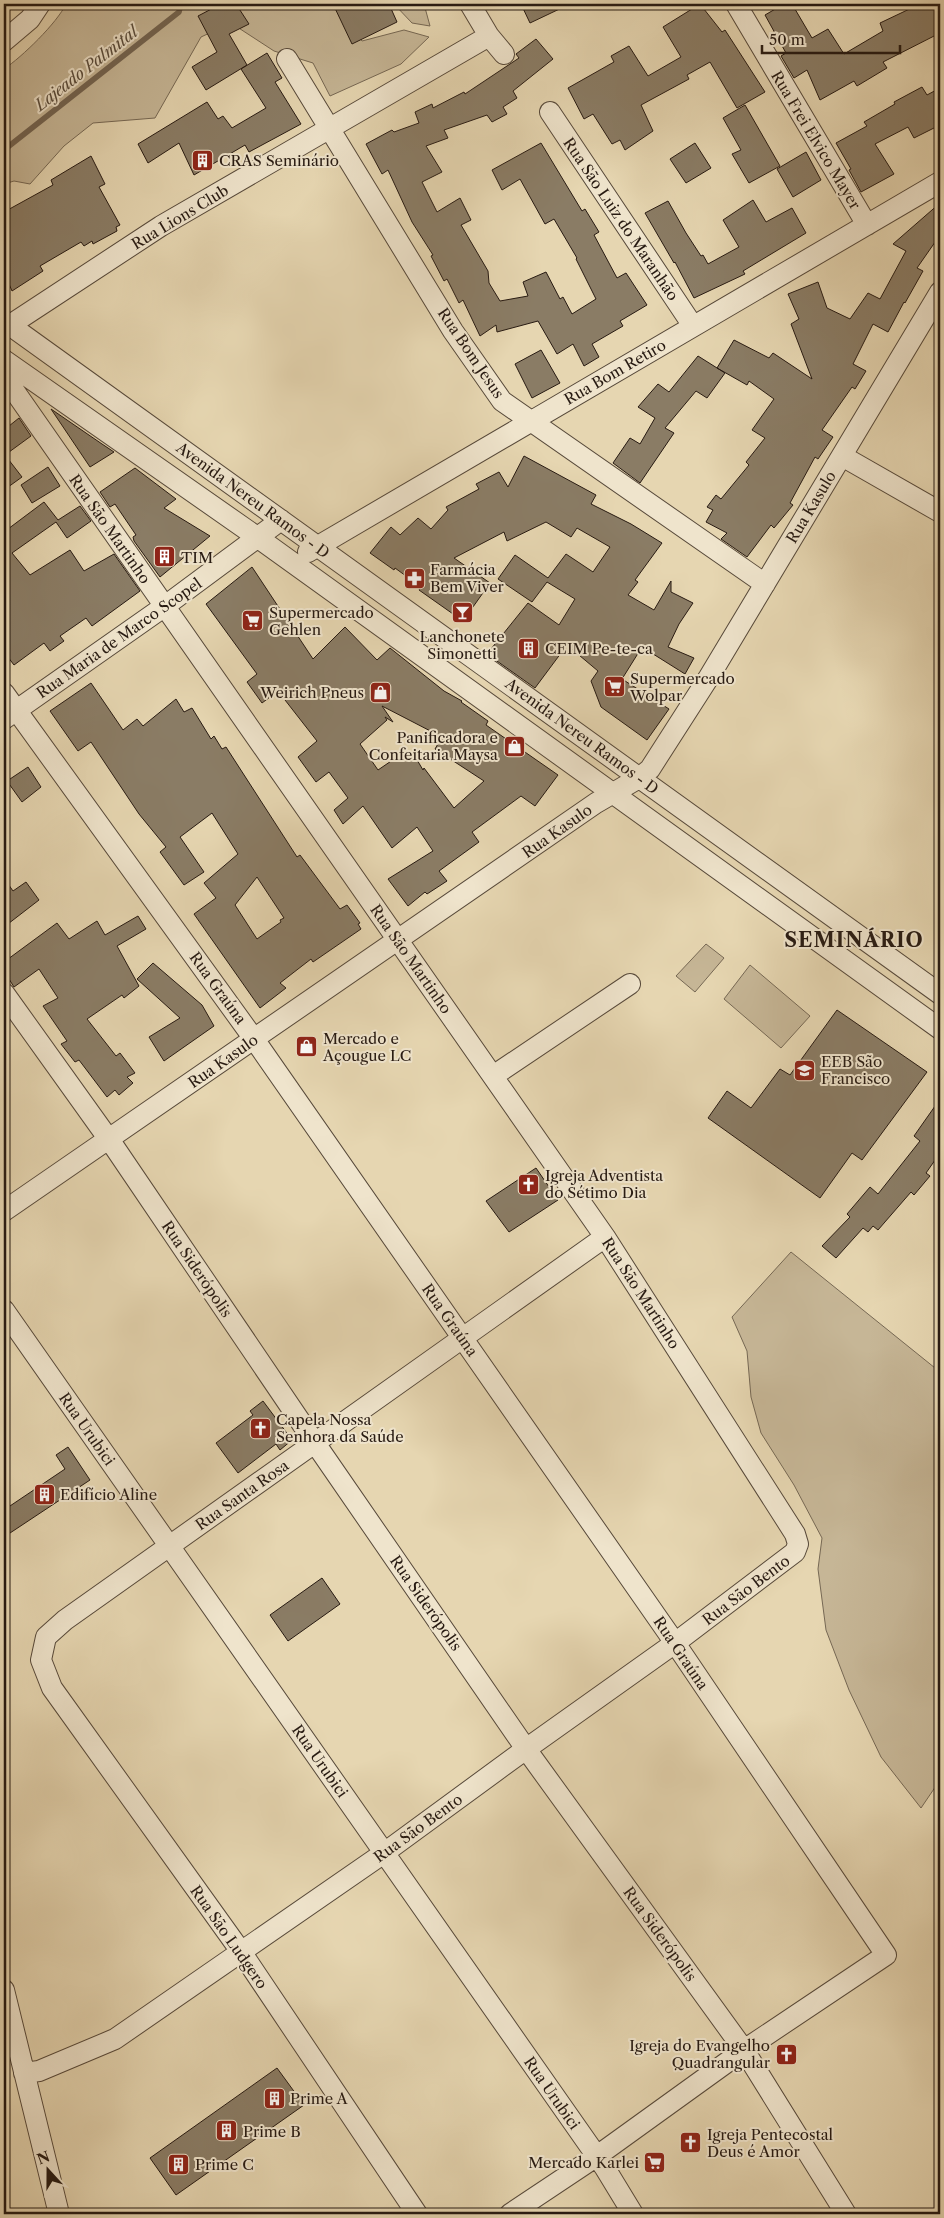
<svg xmlns="http://www.w3.org/2000/svg" width="944" height="2218" viewBox="0 0 944 2218" font-family="'Libre Caslon Text',serif">
<rect width="100%" height="100%" fill="#e6d6b1"/>
<filter id="stains"><feTurbulence type="fractalNoise" baseFrequency=".004" numOctaves="4"/><feColorMatrix values="0 0 0 0 .2 0 0 0 0 .09 0 0 0 0 .02 0 0 0 .5 -.17"/></filter>
<radialGradient id="worn" r=".72"><stop offset=".6" stop-color="#630" stop-opacity="0"/><stop offset="1" stop-color="#630" stop-opacity=".3"/></radialGradient>
<!-- green -->
<path fill="#c6b696" stroke="#766854" d="M66 4H337L339 16 362 41 404 30 429 37 401 64 330 96 313 63 274 51 231 23 201 37 155 118 93 123 64 146 30 184 14 181 4 184V69C22 57 57 23 66 4Z
M394 4H424L430 26 412 23Z
M706 944 724 958 695 992 676 976Z
M750 965 810 1016 781 1048 724 999Z
M791 1252 940 1372V1780L921 1808 881 1757 849 1690 826 1630 818 1569 822 1538 794 1485 761 1433 751 1397 747 1351 732 1317Z"/>
<g fill="none" stroke-linecap="round" stroke-linejoin="round">
<!-- stream -->
<path stroke="#736451" stroke-width="5.5" d="M4 150 179 12 181 4"/>
</g>
<!-- building -->
<path fill="#8a7c65" stroke="#271a12" fill-rule="evenodd" d="M221 4H236L249 24 229 34 247 65 206 90 192 67 217 52 198 16Z
M333 4H389L397 22 352 44Z
M521 4H570L530 23Z
M700 4 722 32 725 30 765 92 737 108 710 62 687 75 689 79 641 105 653 131 625 150 620 140 612 144 593 114 584 119 568 88 614 62 611 56 629 46 648 76 681 57 663 27Z
M775 4H792L812 38 828 29 844 54 883 31 880 23 920 4H940V33L883 62 887 68 857 86 854 81 820 100 807 70 794 78 781 56 786 53 765 15 777 8Z
M536 39 553 59 513 91 517 98 503 107 507 114 492 122 487 115 444 130 448 138 426 146 442 172 422 182 437 212 460 198 471 220 461 225 488 271 489 283 500 301 528 296 523 282 546 272 560 299 563 297 572 314 596 299 576 259 577 258 554 219 545 224 520 179 502 190 492 170 541 143 582 211 585 209 599 232 594 235 617 278 626 273 647 305 620 321 623 326 592 344 599 357 584 366 573 344 557 354 538 321 497 332 496 325 480 336 463 300 459 303 447 279 444 281 431 256 433 255 412 222 388 170 382 174 366 144 392 130 394 132 419 123 415 112 432 104 433 108 464 92 465 94 519 58 516 54Z
M267 53 282 78 275 82 301 124 249 152 245 145 194 175 179 143 148 163 138 144 207 102 218 119 223 116 232 128 266 108 241 69Z
M922 87 927 95 940 88V125L914 138 908 127 875 144 894 174 861 192 849 170 851 169 836 143 867 126 864 122 895 104 894 102Z
M745 105 780 166 749 183 732 154 741 150 723 118Z
M695 143 711 168 686 183 670 159Z
M806 152 821 180 793 197 777 169Z
M91 156 105 184 99 187 120 225 116 227 117 231 93 244 92 241 84 246 81 242 40 266 43 271 12 291 4 272V212L53 185 51 180Z
M753 200 766 222 792 208 806 233 743 271 745 274 694 298 675 262 674 263 645 213 668 201 686 233 701 256 703 255 708 264 739 247 723 220Z
M940 203V235L917 268 923 271 905 303 904 302 888 332 873 324 853 364 866 371 855 389 852 387 822 430 833 437 818 459 815 457 790 503 793 505 774 528 771 525 747 557 721 539 727 533 706 522 713 510 707 507 716 495 721 499 749 465 746 462 765 438 752 430 774 399 749 381 747 385 717 368 734 340 769 358 773 353 812 379 791 324 799 319 788 294 818 282 827 308 850 319 868 293 880 299 906 251 893 244Z
M541 350 560 383 532 398 515 364Z
M698 356 725 373 707 398 696 391 665 428 674 433 640 483 613 463 630 438 640 444 655 418 638 407 658 384 669 392Z
M51 409 102 444 114 452 90 467Z
M19 418 31 436 5 455 22 477 4 490V430Z
M524 456 596 495 591 504 631 524 662 543 635 580 638 582 628 595 654 610 671 581V592L693 603 679 624 668 647 694 658 685 674 642 647 622 679 669 709 647 740 601 707 591 681 598 671 567 645 535 688 487 654 528 603 559 625 575 599 547 582 532 602 498 579 515 555 548 578 566 554 593 572 610 547 577 528 571 537 546 522 507 541 504 532 454 558 490 583 463 621 419 590 421 587 395 568 394 570 370 553 391 527 400 535 418 518 431 529 448 510 446 507 479 489 476 484 499 472 508 487Z
M48 467 60 486 32 503 21 485Z
M135 468 176 499 164 508 210 536 160 577 134 541 133 537 136 535 115 504 110 507 100 492Z
M44 502 58 520 80 506 91 521 67 538 56 522 12 553 30 575 70 550 84 571 114 554 140 591 92 626 86 618 60 636 64 641 50 651 44 643 14 665 4 652V532Z
M252 567 313 659 345 627 377 660 390 648 444 691 462 701 461 702 488 721 486 725 558 775 535 806 521 796 472 832 479 842 439 871 447 881 427 894 425 892 408 906 388 879 433 851 417 827 392 848 363 806 343 824 334 810 348 798 329 772 316 782 298 757 317 741 278 691 262 703 247 682 257 674 206 604ZM382 706 442 737 435 749 484 781 454 808 424 768 423 770 413 753 404 759 400 755 378 770 360 744 387 720 385 717 393 722Z
M91 683 123 730 137 719 143 726 176 699 184 712 192 708 211 739 214 736 222 749 226 747 297 857 300 855 340 909 347 905 360 923 358 924 361 929 313 962 311 959 280 983 286 988 260 1008 194 914 216 898 204 883 238 854 212 813 180 837 204 872 184 885 160 852 166 847 139 814 91 742 78 751 50 711ZM257 877 284 918 280 920 281 922 257 939 235 905Z
M28 767 41 787 22 802 7 781Z
M4 878 13 891 26 882 39 900 4 927Z
M138 916 146 929 117 946 139 986 124 998 122 995 87 1019 116 1056 120 1053 135 1073 127 1077 133 1083 119 1095 115 1090 107 1097 79 1060 75 1062 61 1044 67 1041 43 1006 58 998 39 969 14 987 4 971V962L57 923 69 939 97 921 105 935Z
M153 963 202 1005 214 1026 164 1061 149 1037 180 1018 137 979Z
M837 1010 927 1072 862 1160 852 1153 820 1198 708 1118 727 1091 751 1108 780 1069 790 1075Z
M940 1099V1153L926 1173 930 1176 914 1195 911 1192 878 1230 873 1226 868 1232 863 1228 836 1258 822 1246 850 1217 847 1214 870 1187 878 1194 920 1141 914 1136Z
M536 1168 558 1200 509 1232 486 1201Z
M263 1401 292 1440 280 1450 276 1444 238 1473 216 1443 253 1415 250 1411Z
M68 1447 90 1480 4 1537V1510L65 1469 56 1455Z
M322 1578 340 1604 288 1641 270 1615Z
M277 2068 304 2105 176 2195 150 2158Z"/>
<g fill="none" stroke-linecap="round" stroke-linejoin="round">
<defs>
<path id="minor" d="M470 4 489 36 504 54
M736 4 867 225
M4 41 30 19 40 4
M287 59 453 331 502 401 765 584
M550 112 693 326
M4 321 940 994
M4 329 161 226 489 36
M4 360 257 537 940 1029
M4 376 605 1237 795 1534 798 1544 795 1552 675 1643 526 1749 384 1853 115 2039 39 2071 24 2073
M842 456 940 512
M308 552 940 182
M4 693 254 1039 675 1643 886 1955 744 2050 597 2156 510 2214
M4 719 165 606 281 520
M4 993 115 1148 315 1443 526 1749 744 2050 846 2214
M493 1076 630 984
M4 1211 596 803 639 778 650 769 709 677 940 292
M4 1310 605 2168 633 2214
M4 1990 59 2214
M417 2214 242 1953 52 1688 41 1660 46 1637 65 1620 605 1237"/>
</defs>
<!-- minor casing -->
<use href="#minor" stroke="#57493a" stroke-width="22"/>
<!-- minor -->
<use href="#minor" stroke="#efe4cc" stroke-width="20"/>
</g>
<!-- icons -->
<defs>
<symbol id="building-square" viewBox="-11 -11 22 22"><rect x="-9" y="-9" width="18" height="18" rx="4" fill="#8f2418" stroke="#efe4cc"/><path d="M-4-6H4V6H1V3H-1V6H-4ZM-2.5-4.3h1.7v1.8h-1.7ZM.8-4.3h1.7v1.8H.8ZM-2.5-1h1.7V.8h-1.7ZM.8-1h1.7V.8H.8Z" fill="#fff"/></symbol>
<symbol id="pharmacy-square" viewBox="-11 -11 22 22"><rect x="-9" y="-9" width="18" height="18" rx="4" fill="#8f2418" stroke="#efe4cc"/><path d="M-2-6h4v4h4v4h-4v4h-4v-4h-4v-4h4Z" fill="#fff"/></symbol>
<symbol id="bar-square" viewBox="-11 -11 22 22"><rect x="-9" y="-9" width="18" height="18" rx="4" fill="#8f2418" stroke="#efe4cc"/><path d="M-6-5H6L.8 .8V4.5H3.5V6h-7V4.5H-.8V.8Z" fill="#fff"/></symbol>
<symbol id="supermarket-square" viewBox="-11 -11 22 22"><rect x="-9" y="-9" width="18" height="18" rx="4" fill="#8f2418" stroke="#efe4cc"/><path d="M-6-5.5h2.5l.6 2H6L4.5 2H-2.5L-4.4-4H-6ZM-1.5 3.2a1.3 1.3 0 1 0 .1 0ZM3 3.2a1.3 1.3 0 1 0 .1 0Z" fill="#fff"/></symbol>
<symbol id="shop-square" viewBox="-11 -11 22 22"><rect x="-9" y="-9" width="18" height="18" rx="4" fill="#8f2418" stroke="#efe4cc"/><path d="M-5-2.5h2.3a2.7 3.5 0 0 1 5.4 0H5L5.5 6h-11ZM-1.5-2.5h3a1.5 2.3 0 0 0-3 0Z" fill="#fff"/></symbol>
<symbol id="school-square" viewBox="-11 -11 22 22"><rect x="-9" y="-9" width="18" height="18" rx="4" fill="#8f2418" stroke="#efe4cc"/><path d="M0-5L7-2L0 1L-7-2ZM-4 1L0 2.5L4 1V4Q0 6-4 4Z" fill="#fff"/></symbol>
<symbol id="church-square" viewBox="-11 -11 22 22"><rect x="-9" y="-9" width="18" height="18" rx="4" fill="#8f2418" stroke="#efe4cc"/><path d="M-1.2-6h2.4v3.5h3.3v2.4h-3.3V6h-2.4V-.1h-3.3v-2.4h3.3Z" fill="#fff"/></symbol>
</defs>
<g fill-rule="evenodd">
<use href="#building-square" x="190" y="148" width="25" height="25"/>
<use href="#building-square" x="152" y="544" width="25" height="25"/>
<use href="#pharmacy-square" x="402" y="566" width="25" height="25"/>
<use href="#bar-square" x="450" y="600" width="25" height="25"/>
<use href="#supermarket-square" x="240" y="608" width="25" height="25"/>
<use href="#building-square" x="516" y="636" width="25" height="25"/>
<use href="#supermarket-square" x="602" y="674" width="25" height="25"/>
<use href="#shop-square" x="368" y="680" width="25" height="25"/>
<use href="#shop-square" x="502" y="734" width="25" height="25"/>
<use href="#shop-square" x="294" y="1034" width="25" height="25"/>
<use href="#school-square" x="792" y="1058" width="25" height="25"/>
<use href="#church-square" x="516" y="1172" width="25" height="25"/>
<use href="#church-square" x="248" y="1416" width="25" height="25"/>
<use href="#building-square" x="32" y="1482" width="25" height="25"/>
<use href="#church-square" x="774" y="2042" width="25" height="25"/>
<use href="#building-square" x="262" y="2086" width="25" height="25"/>
<use href="#building-square" x="214" y="2118" width="25" height="25"/>
<use href="#church-square" x="678" y="2130" width="25" height="25"/>
<use href="#supermarket-square" x="642" y="2150" width="25" height="25"/>
<use href="#building-square" x="166" y="2152" width="25" height="25"/>
</g>
<g text-anchor="middle" dominant-baseline="central" stroke-width="4" stroke-linejoin="round" paint-order="stroke">
<!-- street labels -->
<g font-size="15" fill="#271a12" stroke="#efe4cc">
<text transform="translate(816 140) rotate(59)">Rua Frei Elvico Mayer</text>
<text transform="translate(180 217) rotate(-31)">Rua Lions Club</text>
<text transform="translate(621 219) rotate(56)">Rua São Luiz do Maranhão</text>
<text transform="translate(471 353) rotate(56)">Rua Bom Jesus</text>
<text transform="translate(615 372) rotate(-30)">Rua Bom Retiro</text>
<text transform="translate(253 500) rotate(36)">Avenida Nereu Ramos - D</text>
<text transform="translate(811 507) rotate(-59)">Rua Kasulo</text>
<text transform="translate(110 529) rotate(55)">Rua São Martinho</text>
<text transform="translate(119 638) rotate(-35)">Rua Maria de Marco Scopel</text>
<text transform="translate(582 736) rotate(36)">Avenida Nereu Ramos - D</text>
<text transform="translate(557 831) rotate(-35)">Rua Kasulo</text>
<text transform="translate(411 959) rotate(55)">Rua São Martinho</text>
<text transform="translate(218 988) rotate(54)">Rua Graúna</text>
<text transform="translate(223 1061) rotate(-35)">Rua Kasulo</text>
<text transform="translate(197 1269) rotate(56)">Rua Siderópolis</text>
<text transform="translate(641 1293) rotate(57)">Rua São Martinho</text>
<text transform="translate(450 1320) rotate(55)">Rua Graúna</text>
<text transform="translate(87 1429) rotate(55)">Rua Urubici</text>
<text transform="translate(242 1495) rotate(-35)">Rua Santa Rosa</text>
<text transform="translate(746 1590) rotate(-37)">Rua São Bento</text>
<text transform="translate(426 1603) rotate(55)">Rua Siderópolis</text>
<text transform="translate(681 1653) rotate(56)">Rua Graúna</text>
<text transform="translate(320 1761) rotate(55)">Rua Urubici</text>
<text transform="translate(418 1828) rotate(-36)">Rua São Bento</text>
<text transform="translate(660 1934) rotate(54)">Rua Siderópolis</text>
<text transform="translate(229 1937) rotate(55)">Rua São Ludgero</text>
<text transform="translate(552 2093) rotate(55)">Rua Urubici</text>
</g>
<!-- poi labels -->
<g font-size="15" fill="#271a12" stroke="#efe4cc" text-anchor="start">
<text x="219" y="160">CRAS Seminário</text>
<text x="181" y="557">TIM</text>
<text x="430" y="569">Farmácia<tspan x="430" dy="17">Bem Viver</tspan></text>
<text x="269" y="612">Supermercado<tspan x="269" dy="17">Gehlen</tspan></text>
<text x="462" y="636" text-anchor="middle">Lanchonete<tspan x="462" dy="17">Simonetti</tspan></text>
<text x="545" y="648">CEIM Pe-te-ca</text>
<text x="630" y="678">Supermercado<tspan x="630" dy="17">Wolpar</tspan></text>
<text x="364" y="692" text-anchor="end">Weirich Pneus</text>
<text x="498" y="737" text-anchor="end">Panificadora e<tspan x="498" dy="17">Confeitaria Maysa</tspan></text>
<text x="323" y="1038">Mercado e<tspan x="323" dy="17">Açougue LC</tspan></text>
<text x="821" y="1061">EEB São<tspan x="821" dy="17">Francisco</tspan></text>
<text x="545" y="1175">Igreja Adventista<tspan x="545" dy="17">do Sétimo Dia</tspan></text>
<text x="276" y="1419">Capela Nossa<tspan x="276" dy="17">Senhora da Saúde</tspan></text>
<text x="60" y="1494">Edifício Aline</text>
<text x="770" y="2045" text-anchor="end">Igreja do Evangelho<tspan x="770" dy="17">Quadrangular</tspan></text>
<text x="290" y="2098">Prime A</text>
<text x="243" y="2131">Prime B</text>
<text x="707" y="2134">Igreja Pentecostal<tspan x="707" dy="17">Deus é Amor</tspan></text>
<text x="639" y="2162" text-anchor="end">Mercado Karlei</text>
<text x="195" y="2164">Prime C</text>
</g>
<!-- water labels -->
<g font-size="16" font-style="italic" fill="#594c3c" stroke="#efe4cc">
<text transform="translate(86 68) rotate(-38)">Lajeado Palmital</text>
</g>
<!-- district labels -->
<g font-size="20" font-weight="bold" letter-spacing="1" fill="#271a12" stroke="#efe4cc">
<text x="854" y="940">SEMINÁRIO</text>
</g>
</g>
<!-- margin -->
<rect width="944" height="2218" fill="none" stroke="#e6d6b1" stroke-width="20"/>
<rect x="5" y="5" width="934" height="2208" fill="none" stroke="#271a12" stroke-width="2.5"/>
<rect x="10" y="10" width="924" height="2198" fill="none" stroke="#271a12"/>
<!-- north arrow -->
<g transform="translate(48 2170) rotate(339)" stroke="#efe4cc" stroke-width="4" paint-order="stroke">
<path d="M0-4L9 19L0 12L-9 19Z" fill="#271a12"/>
<text y="-8" font-size="14" font-weight="bold" text-anchor="middle" fill="#271a12">N</text>
</g>
<!-- scale -->
<path d="M762 45v8h138v-8" fill="none" stroke="#271a12" stroke-width="2.5"/>
<text x="769" y="45" font-size="15" fill="#271a12" stroke="#efe4cc" stroke-width="4" paint-order="stroke">50 m</text>
<rect width="100%" height="100%" filter="url(#stains)"/>
<rect width="100%" height="100%" fill="url(#worn)"/>
</svg>
